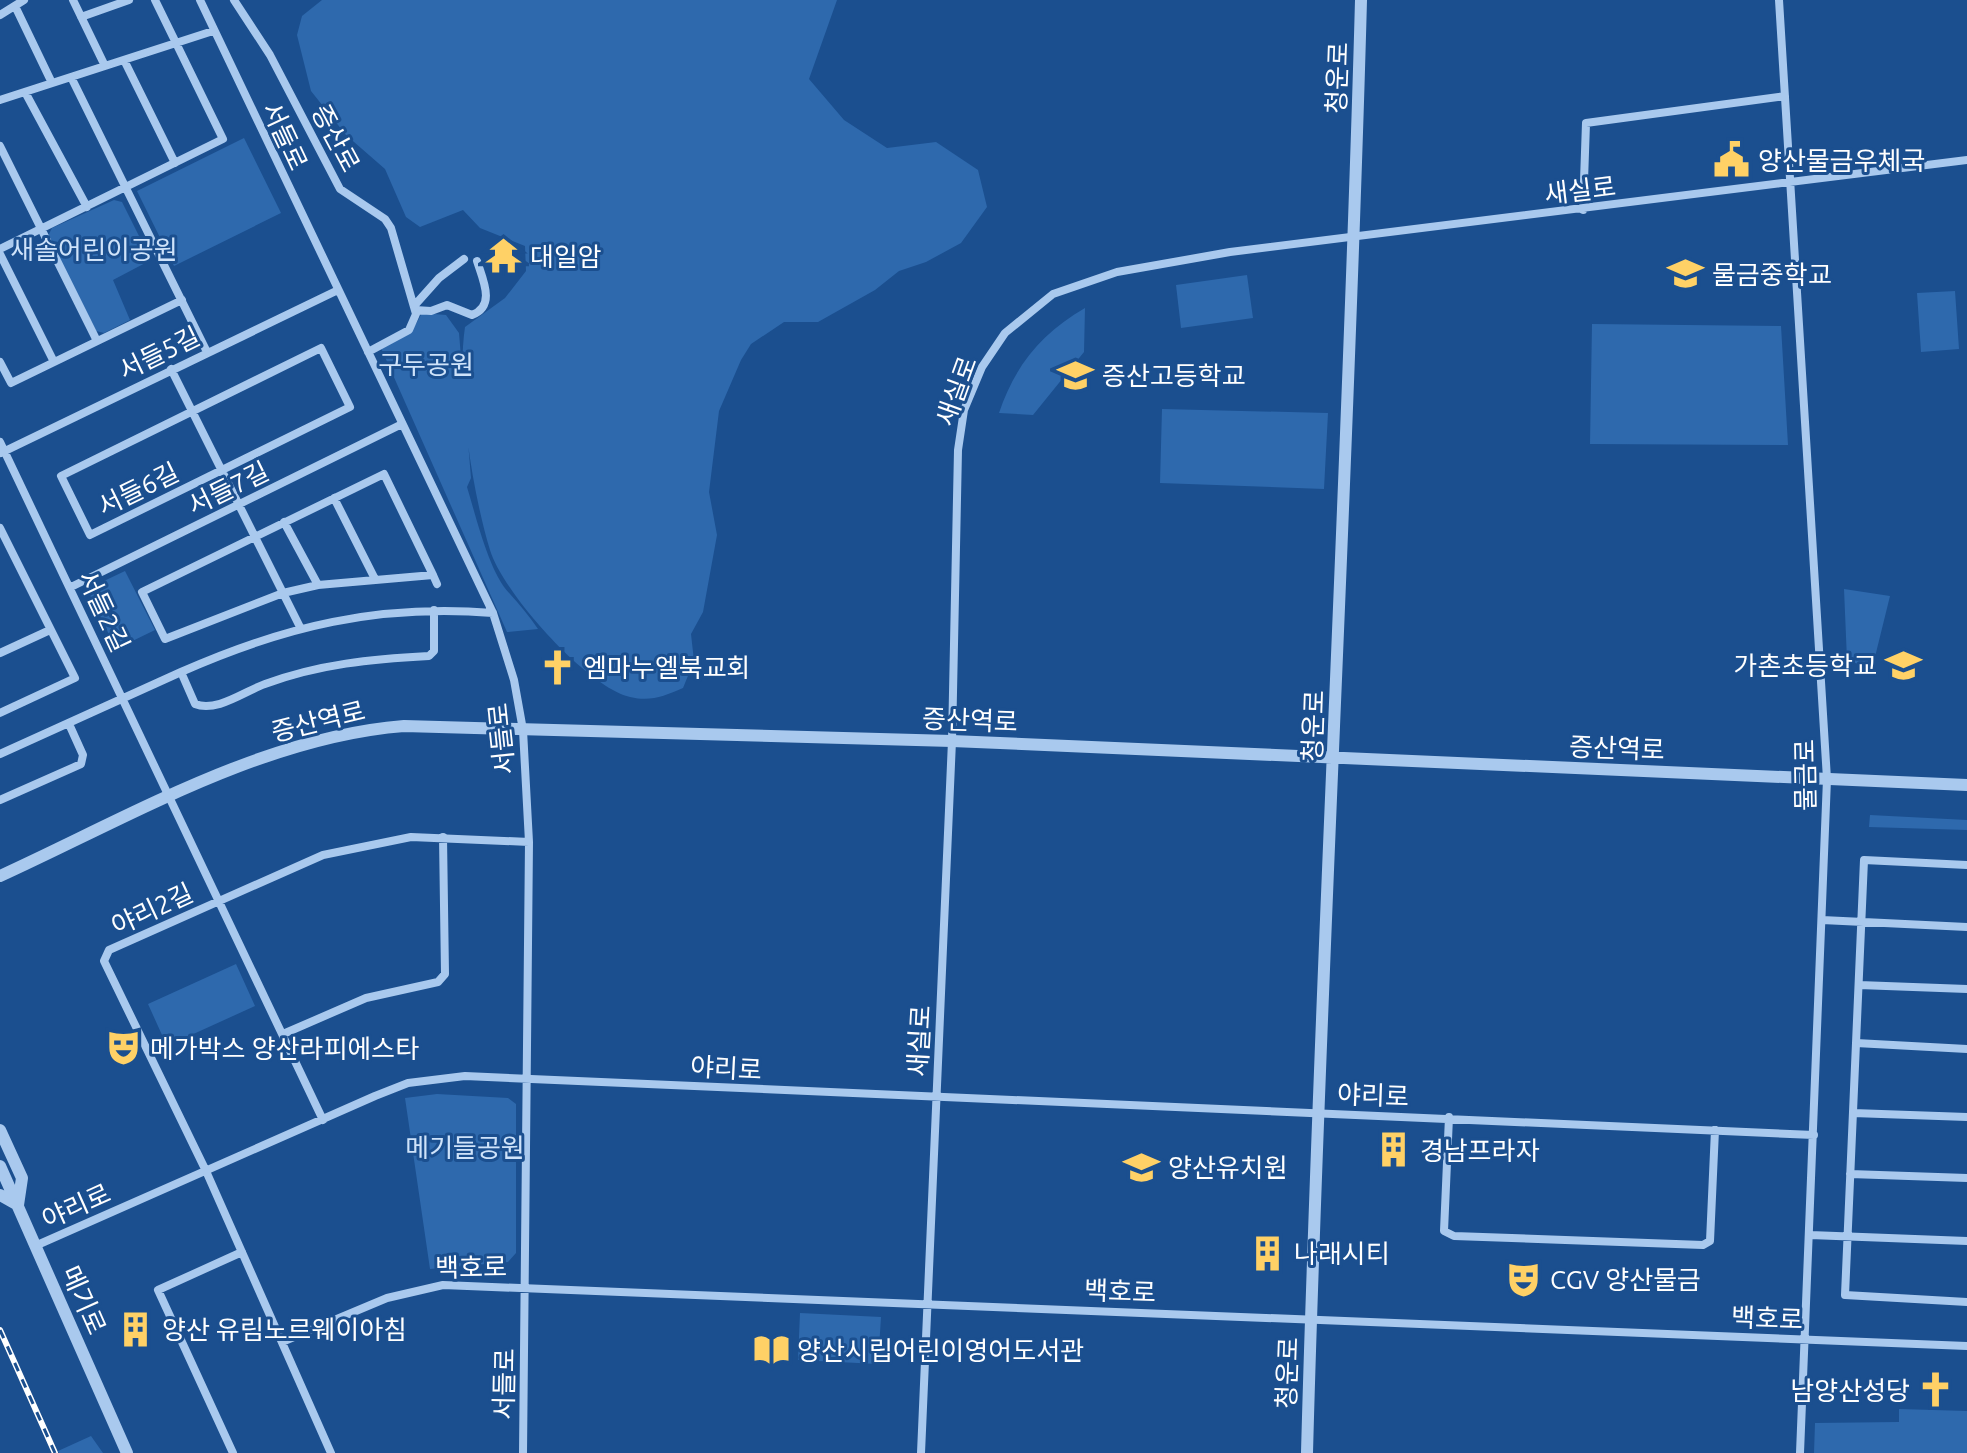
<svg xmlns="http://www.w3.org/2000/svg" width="1967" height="1453" viewBox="0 0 1967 1453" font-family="Ubuntu,'Noto Sans KR',sans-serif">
<rect width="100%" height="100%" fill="#1b4f8f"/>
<!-- green -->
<path fill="#2e69ad" d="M322 0H837L809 79 844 120 887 148 936 142 978 170 987 207 961 243 926 262 899 271 875 290 818 322H784L751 344 741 360 719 411 709 492 717 535 703 612 691 634 694 661 683 688C664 696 651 702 630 697 587 687 503 593 490 550 472 491 456 388 465 327L505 298 526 271 525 246 480 228 463 210 420 227 406 217 385 169 346 135 311 91 297 35 302 16Z
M244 138 281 213 174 266 137 191Z
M114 200 122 202 151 260 113 280 130 320 104 333 96 331 48 236 52 228Z
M1247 275 1253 318 1181 328 1176 285Z
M1955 291 1959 349 1921 352 1917 293Z
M1085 308 1084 352 1033 415 999 413C1015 365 1042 333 1085 308Z
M422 313 446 315 459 333 471 478 467 487C476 516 489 573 510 594 520 605 529 616 538 629L507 632 381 348 412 331Z
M1592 324 1781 326 1788 445 1590 444Z
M1162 409 1328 413 1324 489 1160 483Z
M125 571 155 630 116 649 87 589Z
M1844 589 1890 596 1872 669 1847 660Z
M1870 815 1967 820V830L1869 827Z
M236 964 255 1006 167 1046 148 1004Z
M437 1094 508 1098 516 1104V1253L508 1262 430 1269 405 1098Z
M800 1313 881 1317 878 1364 798 1360Z
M1899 1409 1967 1411V1453H1814L1815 1423 1899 1422Z
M91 1436 103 1453H59L58 1451Z"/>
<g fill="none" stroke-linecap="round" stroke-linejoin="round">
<!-- minor -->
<path stroke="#a9c9ee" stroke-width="8" d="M73 0 105 66
M200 0 493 613 514 680 523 730 529 842 523 1453
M234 0 270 55 340 189 385 219 391 228 416 314 409 330 368 352
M1779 0 1827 779 1800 1453
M15 6 52 83
M0 15 24 0
M81 17 129 0
M124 60 175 163
M71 77 207 352
M25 92 87 207
M0 100 213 31
M0 146 97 341
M1583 210 1586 123 1785 96
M0 249 223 139 155 0
M0 254 54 362
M414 306 439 278 464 259
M415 310 431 311 447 305 472 315C496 306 483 280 477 261
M321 348 350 407 90 535 61 476Z
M0 362 11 383 182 300
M171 369 300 627
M0 442 323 1120
M1 453 336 291
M334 498 375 579
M284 522 318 585
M0 528 75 678 0 713
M433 575 318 585 283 593 165 639 142 592 384 474 433 575 437 584
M71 587 402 424
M0 653 50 630
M181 672C285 626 378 604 493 613
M0 754 181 672 195 704C216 713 245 691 265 684 319 664 372 659 429 656L434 651V610
M0 800 81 764 83 755 69 724
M1967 865 1864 860 1845 1295 1967 1302
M1822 920 1967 927
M1859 985 1967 989
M283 1034 366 998 438 982 445 974 443 837
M1856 1043 1967 1049
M1853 1113 1967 1117
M1449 1117 1444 1231 1454 1236 1703 1245 1710 1241 1715 1130
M1850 1174 1967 1178
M1810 1235 1967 1241
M35 1246 375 1096 408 1083 465 1076 1814 1135
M282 1342 387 1298 443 1285 1967 1346
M233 1453 158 1290 242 1252
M331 1453 206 1171 104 961 109 950 323 855 411 837 529 842
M921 1453 952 741 958 450 964 410 982 367 1005 333 1053 294 1117 272 1230 252 1967 160"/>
<!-- tertiary -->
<path stroke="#a9c9ee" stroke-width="12" d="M0 876C127 818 263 737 404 726L952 741 1967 785
M0 1130 22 1178 18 1205
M0 1166 127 1453
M0 1195 18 1205
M1307 1453C1320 968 1348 485 1361 0"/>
<defs>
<path id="rail" d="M0 1330 55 1453"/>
</defs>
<!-- rail casing -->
<use href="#rail" stroke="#fff" stroke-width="6"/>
<!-- rail -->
<use href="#rail" stroke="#1b4f8f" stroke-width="3" stroke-dasharray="9" stroke-linecap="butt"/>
</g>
<!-- icons -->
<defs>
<symbol id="civic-bare" viewBox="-9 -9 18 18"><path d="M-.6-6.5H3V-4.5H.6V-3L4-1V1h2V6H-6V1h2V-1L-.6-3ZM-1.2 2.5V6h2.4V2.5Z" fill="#ffd166" stroke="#1b4f8f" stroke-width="2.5" paint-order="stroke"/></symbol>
<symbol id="temple-bare" viewBox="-9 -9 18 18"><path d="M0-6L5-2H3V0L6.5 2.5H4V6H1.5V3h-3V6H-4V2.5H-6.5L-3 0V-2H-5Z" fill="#ffd166" stroke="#1b4f8f" stroke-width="2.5" paint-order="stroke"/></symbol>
<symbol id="school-bare" viewBox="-9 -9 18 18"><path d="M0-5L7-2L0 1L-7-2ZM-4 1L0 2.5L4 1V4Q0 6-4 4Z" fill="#ffd166" stroke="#1b4f8f" stroke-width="2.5" paint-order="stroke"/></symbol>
<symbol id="church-bare" viewBox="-9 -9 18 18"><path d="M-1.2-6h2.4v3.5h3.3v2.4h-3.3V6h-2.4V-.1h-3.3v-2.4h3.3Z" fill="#ffd166" stroke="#1b4f8f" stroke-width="2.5" paint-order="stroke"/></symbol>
<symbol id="theatre-bare" viewBox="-9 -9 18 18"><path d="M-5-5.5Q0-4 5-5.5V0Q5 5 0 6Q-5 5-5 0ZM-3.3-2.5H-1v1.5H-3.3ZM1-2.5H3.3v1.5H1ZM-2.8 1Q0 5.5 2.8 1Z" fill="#ffd166" stroke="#1b4f8f" stroke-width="2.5" paint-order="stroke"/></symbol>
<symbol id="building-bare" viewBox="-9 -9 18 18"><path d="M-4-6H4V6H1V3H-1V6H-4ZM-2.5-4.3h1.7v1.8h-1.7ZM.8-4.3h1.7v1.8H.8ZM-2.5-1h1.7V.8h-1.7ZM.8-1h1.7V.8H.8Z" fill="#ffd166" stroke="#1b4f8f" stroke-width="2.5" paint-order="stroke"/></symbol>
<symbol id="library-bare" viewBox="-9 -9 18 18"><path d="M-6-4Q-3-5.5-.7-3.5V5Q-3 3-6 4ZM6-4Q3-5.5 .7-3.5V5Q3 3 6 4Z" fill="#ffd166" stroke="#1b4f8f" stroke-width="2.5" paint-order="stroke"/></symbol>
</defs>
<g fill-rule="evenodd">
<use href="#civic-bare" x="1706" y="134" width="51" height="51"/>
<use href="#temple-bare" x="478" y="230" width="51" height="51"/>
<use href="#school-bare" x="1660" y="248" width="51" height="51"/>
<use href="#school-bare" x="1050" y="350" width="51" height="51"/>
<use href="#school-bare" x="1878" y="640" width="51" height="51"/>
<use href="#church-bare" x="532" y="642" width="51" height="51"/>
<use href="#theatre-bare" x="98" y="1022" width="51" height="51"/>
<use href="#building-bare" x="1368" y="1124" width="51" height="51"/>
<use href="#school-bare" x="1116" y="1142" width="51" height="51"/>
<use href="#building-bare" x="1242" y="1228" width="51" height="51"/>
<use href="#theatre-bare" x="1498" y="1254" width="51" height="51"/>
<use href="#building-bare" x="110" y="1304" width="51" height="51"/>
<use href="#library-bare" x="746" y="1324" width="51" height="51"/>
<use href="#church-bare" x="1910" y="1364" width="51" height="51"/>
</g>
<g text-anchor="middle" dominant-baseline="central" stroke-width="6" stroke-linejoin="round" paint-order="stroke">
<!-- street labels -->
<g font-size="26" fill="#fff" stroke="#1b4f8f">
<text transform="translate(1337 78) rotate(-88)">청운로</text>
<text transform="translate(285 136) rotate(65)">서들로</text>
<text transform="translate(336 138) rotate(62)">증산로</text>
<text transform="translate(1580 190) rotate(-7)">새실로</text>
<text transform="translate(159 353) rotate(-26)">서들5길</text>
<text transform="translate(956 391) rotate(-70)">새실로</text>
<text transform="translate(228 488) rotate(-26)">서들7길</text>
<text transform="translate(138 489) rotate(-26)">서들6길</text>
<text transform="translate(104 611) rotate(65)">서들2길</text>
<text transform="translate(970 720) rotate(2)">증산역로</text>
<text transform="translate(318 721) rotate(-14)">증산역로</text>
<text transform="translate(1313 726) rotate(-88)">청운로</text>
<text transform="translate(501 739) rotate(-96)">서들로</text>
<text transform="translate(1617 748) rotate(2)">증산역로</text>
<text transform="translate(1805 775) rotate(-91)">물금로</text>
<text transform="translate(152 909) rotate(-25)">야리2길</text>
<text transform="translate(919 1041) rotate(-87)">새실로</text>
<text transform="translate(726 1068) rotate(3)">야리로</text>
<text transform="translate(1373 1095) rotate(2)">야리로</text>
<text transform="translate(76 1206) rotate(-24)">야리로</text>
<text transform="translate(471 1267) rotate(-1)">백호로</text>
<text transform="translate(1120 1291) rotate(2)">백호로</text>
<text transform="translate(84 1300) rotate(66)">메기로</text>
<text transform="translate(1767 1318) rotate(2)">백호로</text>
<text transform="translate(1287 1373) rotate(-88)">청운로</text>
<text transform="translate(504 1384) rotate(-89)">서들로</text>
</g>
<!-- poi labels -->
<g font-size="26" fill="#fff" stroke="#1b4f8f" text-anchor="start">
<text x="1758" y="160">양산물금우체국</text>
<text x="530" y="256">대일암</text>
<text x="1712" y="274">물금중학교</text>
<text x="1102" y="375">증산고등학교</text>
<text x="1877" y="665" text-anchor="end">가촌초등학교</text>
<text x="583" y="667">엠마누엘북교회</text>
<text x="150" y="1048">메가박스 양산라피에스타</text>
<text x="1420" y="1150">경남프라자</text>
<text x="1168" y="1167">양산유치원</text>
<text x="1294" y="1253">나래시티</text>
<text x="1550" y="1279">CGV 양산물금</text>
<text x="162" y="1329">양산 유림노르웨이아침</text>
<text x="797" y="1350">양산시립어린이영어도서관</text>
<text x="1910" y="1390" text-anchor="end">남양산성당</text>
</g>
<!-- park labels -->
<g font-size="26" fill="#cfe3fa" stroke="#1b4f8f">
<text x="94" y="249">새솔어린이공원</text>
<text x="426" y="364">구두공원</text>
<text x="465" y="1147">메기들공원</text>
</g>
</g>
</svg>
